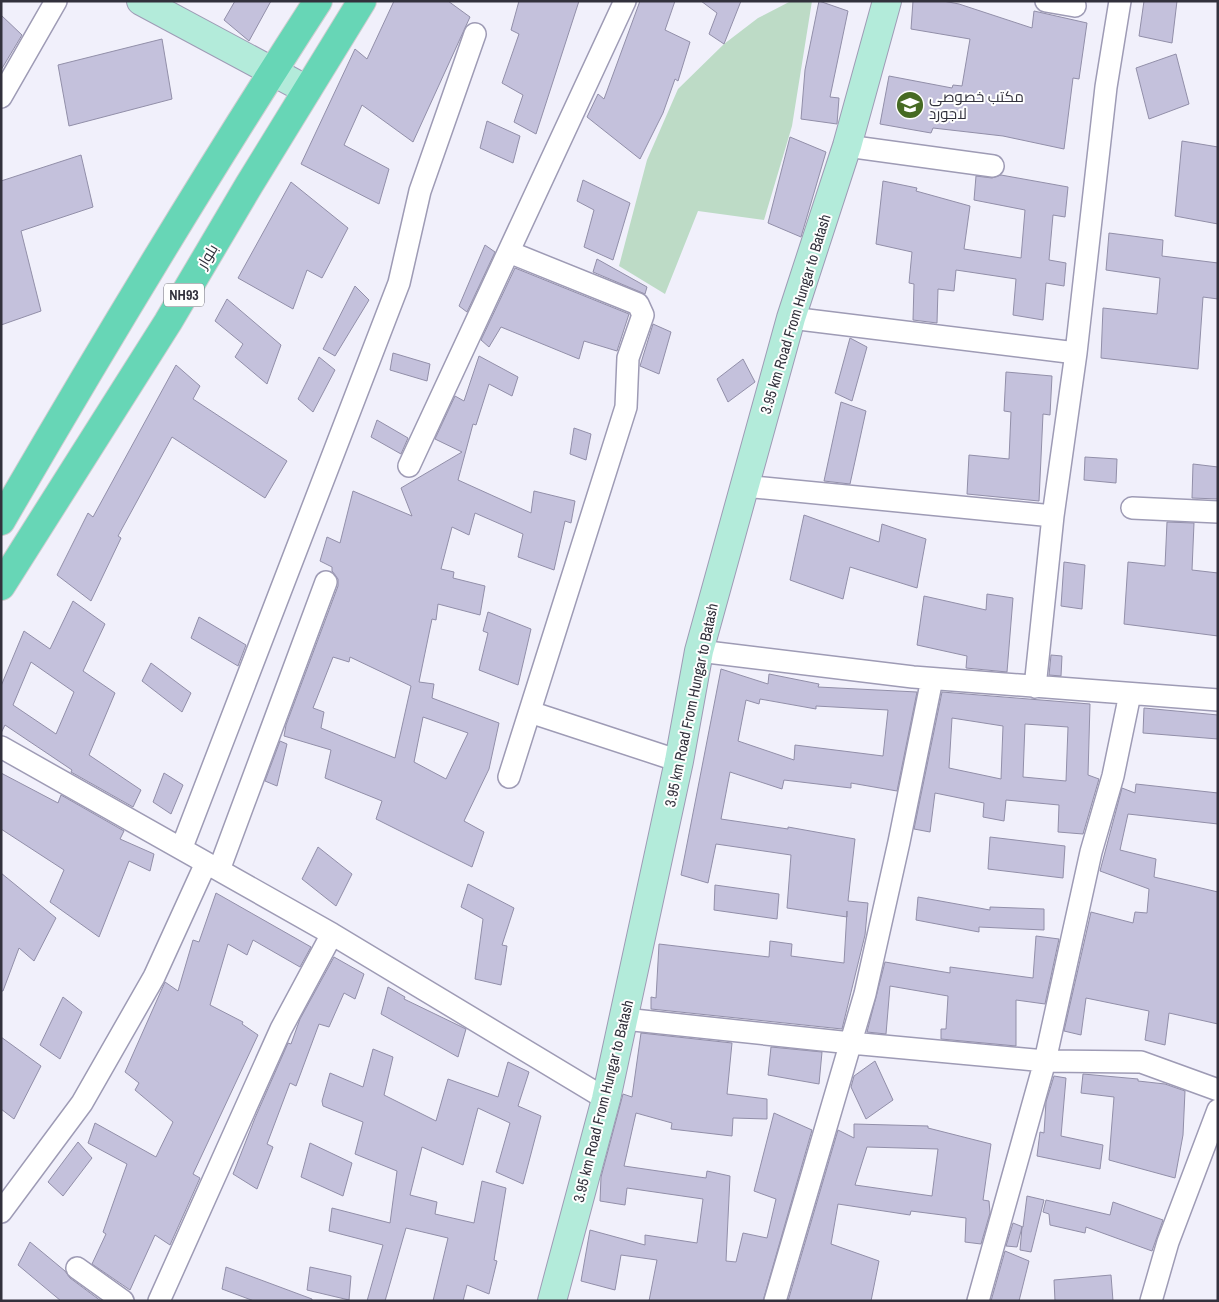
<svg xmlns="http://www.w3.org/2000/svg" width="1219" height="1302" viewBox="0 0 1219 1302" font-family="'Archivo Narrow',Cairo,sans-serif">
<rect width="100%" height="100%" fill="#f1f0fb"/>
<!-- green -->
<path fill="#bddbc6" d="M791 1H812L792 126 764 220 698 211 665 294 619 266 647 160 678 89 724 44 758 18Z"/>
<!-- building -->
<path fill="#c4c1dc" stroke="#928fa9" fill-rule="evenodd" d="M235 1H271L249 41 224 20Z
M394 1H448L470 17 413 142 362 105 344 145 389 169 379 204 301 164 355 49 367 59Z
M519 1H579L536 134 514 122 523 95 502 83 519 34 511 30Z
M640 1H675L665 30 690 42 678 81 675 79 663 113 640 159 587 117 598 94 604 99Z
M701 1H741L724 44 709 34 717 13Z
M819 1 848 11 830 97 839 98 837 124 801 119 805 70Z
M913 1H943L959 4 1032 28 1034 11 1087 23 1079 79 1073 78 1064 149 1003 136 933 128 931 133 880 124 889 76 952 88 953 85 962 86 970 39 911 29Z
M1144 1H1177L1172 43 1139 36Z
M1 15 22 35 1 70Z
M162 39 172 99 69 126 58 65Z
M1176 54 1189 104 1149 119 1136 68Z
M487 121 520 136 513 163 480 148Z
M790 137 826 152 801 237 768 223Z
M1182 141 1218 147V224L1175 216Z
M81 155 93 207 21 231 41 311 1 325V181Z
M1001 175 1068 187 1065 217 1053 215 1049 260 1066 263 1064 286 1046 283 1043 320 1013 315 1016 279 956 270 954 291 938 289 937 323 913 320 914 284 909 283 912 252 876 244 883 181 917 188 916 191 970 206 964 249 1021 258 1025 210 974 200 976 176 992 178Z
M583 180 630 203 613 260 584 247 594 210 577 201Z
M291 182 348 228 322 278 307 270 293 309 238 278Z
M1109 233 1163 240 1162 256 1218 263V299L1203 297 1198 369 1101 358 1103 308 1157 314 1160 278 1106 270Z
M485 245 495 252 467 312 459 306Z
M597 259 647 287 645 294 593 272Z
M515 268 629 314 617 351 584 341 579 359 501 327 489 347 481 340Z
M355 286 369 300 335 356 323 349Z
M227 299 281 345 267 384 235 357 243 344 215 321Z
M653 324 671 332 659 374 640 366Z
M850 338 867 347 852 401 835 393Z
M393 353 430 364 427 381 390 370Z
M479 356 518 377 512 396 489 384 476 425 473 424 458 480 531 513 534 491 575 501 571 523 565 521 554 570 518 557 523 534 475 513 469 535 452 527 441 569 454 572 453 578 485 586 480 615 438 604 436 620 432 619 419 682 434 684 432 698 499 723 489 769 464 821 484 832 472 867 376 819 382 801 325 778 331 750 284 736 286 725 338 586V579L332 571V567L320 561 327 537 340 543 353 491 412 516 401 488 462 452 435 439 455 396 464 401ZM333 657 349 662 350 657 411 686 395 758 321 728 324 712 313 708ZM423 717 468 733 446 779 414 762Z
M319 357 335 370 313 412 298 399Z
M743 359 755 382 728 402 717 379Z
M176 365 200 386 193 399 287 461 265 498 172 437 118 536 121 538 91 601 57 575 88 513 93 517Z
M1006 372 1052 376 1050 415 1043 414 1039 501 967 494 969 455 1009 459 1011 412 1004 411Z
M841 402 866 411 850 484 824 481Z
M377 420 408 438 401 454 371 437Z
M574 428 591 434 586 460 570 454Z
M1085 457 1117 459 1116 483 1084 480Z
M1193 464 1218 467V499L1192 498Z
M804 515 879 542 882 524 926 539 917 588 850 567 843 599 790 580Z
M1167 522 1194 523 1192 570 1218 573V636L1124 624 1128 562 1165 566Z
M1064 562 1085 565 1082 609 1061 606Z
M987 594 1013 598 1007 672 966 668 967 656 917 645 924 596 986 610Z
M73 601 105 624 83 671 115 693 89 755 141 790 133 807 71 772 72 770 5 725 1 733V686L24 631 50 649ZM31 662 74 692 56 734 13 705Z
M488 612 531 629 518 685 479 670 488 633 483 631Z
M199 617 246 645 238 666 191 638Z
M1051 655 1062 656 1061 676 1049 675Z
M151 663 191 693 182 712 142 681Z
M721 669 768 684 769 674 819 684 818 687 917 692 897 791 851 783V788L784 780 782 789 730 772 721 819 788 829V827L855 839 848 901 868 903 865 935 842 1029 651 1009V997L656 998 659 944 769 957 770 941 792 944 791 956 844 963 847 911V917L787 908 791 855 716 844 708 883 681 875ZM760 699 816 709V706L888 710 883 756 795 745 794 760 738 741 746 700 759 704Z
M942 692 1090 704 1088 775 1099 779 1083 834 1058 832 1059 805 1006 800 1004 821 983 817 984 803 935 793 930 832 914 829ZM952 718 1003 726 1001 779 949 768ZM1025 724 1068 727 1066 781 1023 777Z
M1144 708 1218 715V739L1143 733Z
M280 741 287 744 277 786 265 781Z
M1 773 58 803 61 795 124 831 120 839 154 854 150 871 129 861 99 937 50 902 64 870 1 829Z
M164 773 183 785 171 814 153 802Z
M1136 784 1218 793V824L1128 814 1120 850 1156 859 1154 877 1218 892V1024L1169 1013 1165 1045 1145 1040 1149 1011 1086 998 1081 1035 1064 1031 1091 912 1133 923 1135 912 1147 913 1149 889 1100 871 1122 788 1135 793Z
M990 837 1065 846 1063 878 988 869Z
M318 847 352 874 336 906 302 879Z
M1 873 56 918 34 961 19 948 3 991H1Z
M468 884 514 908 502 945 507 946 501 985 475 979 483 919 461 907Z
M715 885 779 894 777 919 714 910Z
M216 893 311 947 300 967 253 940 247 955 228 944 210 1005 243 1022 242 1024 258 1035 193 1174 200 1178 170 1245 155 1235 130 1290 92 1264 106 1234 103 1232 127 1164 88 1143 95 1123 156 1157 173 1122 135 1090 139 1083 125 1072 165 982 178 991 193 940 199 942Z
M918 897 990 910V907L1044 909V930L979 927V932L916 920Z
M1036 936 1059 939 1045 1004 1016 1000V1046L941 1039V1029H946L948 996 890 986 886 1034 867 1032 885 962 950 973V967L1033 978Z
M334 957 364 974 355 999 344 993 329 1027 319 1024 296 1086 290 1083 267 1144 273 1147 257 1189 233 1174 255 1118 288 1043 291 1044 300 1019Z
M388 987 405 997 404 999 466 1029 458 1057 381 1014Z
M63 997 82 1012 60 1059 40 1045Z
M641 1033 732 1043 727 1094 767 1099V1119L733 1118 732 1136 671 1129 672 1123 636 1113 624 1166 706 1178 707 1171 730 1176 726 1261 736 1262 743 1233 767 1238 776 1199 754 1191 774 1113 812 1130 763 1301H649L657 1260 621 1255 615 1290 581 1281 590 1230 645 1245V1235L697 1243 703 1199 627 1188 625 1205 600 1201 601 1177 623 1094 632 1097Z
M1 1037 41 1066 14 1119 1 1109Z
M771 1047 822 1052 819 1084 768 1075Z
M373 1049 393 1057 384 1095 436 1121 448 1079 498 1097 508 1062 529 1072 518 1106 541 1116 523 1184 496 1172 510 1123 478 1108 463 1165 422 1147 410 1195 437 1202 435 1214 474 1223 482 1181 506 1188 494 1260 497 1261 489 1294 467 1285 463 1301H433L448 1238 406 1228 385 1301H367L383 1245 329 1231 332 1208 390 1223 397 1171 355 1154 363 1122 323 1106 322 1101 330 1073 363 1087Z
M875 1061 893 1100 866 1119 851 1087 854 1076Z
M1083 1074 1138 1079V1081L1165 1084 1185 1091 1183 1135 1175 1178 1109 1160 1114 1097 1081 1093Z
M1054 1076 1066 1078 1061 1136 1103 1145 1100 1169 1037 1156 1040 1132 1044 1133 1046 1102Z
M854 1124 928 1126V1128L991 1144 983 1200 989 1201 990 1213 981 1244 965 1242 966 1218 911 1211 910 1215 838 1204 831 1244 879 1261 871 1301H788L838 1130 854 1138ZM867 1147 938 1149 932 1196 855 1185Z
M78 1142 92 1158 63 1196 48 1182Z
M310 1143 352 1163 343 1196 301 1177Z
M1027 1196 1044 1200 1031 1252 1020 1250 1022 1227 1017 1247 1006 1246 1013 1223 1023 1227Z
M1046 1200 1110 1215 1113 1202 1163 1220 1152 1251 1086 1227 1085 1233 1050 1225 1049 1214 1043 1212Z
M30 1242 65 1271 70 1278 101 1301H61L18 1265Z
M1005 1251 1029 1261 1019 1301H991Z
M226 1267 312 1299V1301H254L222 1289Z
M310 1267 351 1276 349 1300 307 1290Z
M1111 1275 1113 1301H1055L1054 1280Z"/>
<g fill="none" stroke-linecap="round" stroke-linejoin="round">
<defs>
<path id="street" d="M1046 1 1075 6
M1 97 56 1
M847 146 993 166
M791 318 1076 353
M409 466 625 1
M744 486 1053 516
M1132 508 1218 512
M699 651 913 677 1218 700
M1035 687 1053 516 1076 353 1106 87 1120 1
M530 712 679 761
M1 747 332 934 606 1099
M509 777 626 407 628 358 643 315 638 304 509 252
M182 847 399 283 420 191 475 34
M219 870 326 582
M624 1019 851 1043 1045 1061 1141 1062 1218 1090
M1 1212 82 1103 154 977 206 863
M77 1268 123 1301
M159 1301 281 1029 332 934
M775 1301 865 994 899 842 932 679
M978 1301 1045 1061 1091 852 1113 776 1130 694
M1151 1301 1168 1242 1218 1110"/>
<path id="secondary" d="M141 1 307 90
M552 1301 606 1099 679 761 699 651 791 318 847 146 887 1"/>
<path id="primary" d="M1 521C103 345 208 171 318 1
M1 586 168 322 249 185 362 1"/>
</defs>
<!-- street casing -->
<use href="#street" stroke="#9e9bb5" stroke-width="24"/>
<!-- secondary casing -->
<use href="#secondary" stroke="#9e9bb5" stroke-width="30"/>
<!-- primary casing -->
<use href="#primary" stroke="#ceced0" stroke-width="30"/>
<!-- street -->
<use href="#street" stroke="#fff" stroke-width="21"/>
<!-- secondary -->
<use href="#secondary" stroke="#b3ebda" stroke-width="28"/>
<!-- primary -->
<use href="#primary" stroke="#67d6b6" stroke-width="28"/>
</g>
<!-- icons -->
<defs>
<symbol id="school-disc" viewBox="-11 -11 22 22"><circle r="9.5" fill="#466a23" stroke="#fefefe"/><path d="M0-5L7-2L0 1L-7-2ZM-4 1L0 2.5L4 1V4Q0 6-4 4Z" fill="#fff"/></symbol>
</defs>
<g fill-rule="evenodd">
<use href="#school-disc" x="894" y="89" width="32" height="32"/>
</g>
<g text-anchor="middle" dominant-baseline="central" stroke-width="4" stroke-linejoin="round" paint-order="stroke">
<!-- shield labels -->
<rect fill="#fefefe" stroke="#6f6e76" stroke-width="1" x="164" y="283.5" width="40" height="23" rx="4"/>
<g font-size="14" font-weight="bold" fill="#32313c">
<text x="184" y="295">NH93</text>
</g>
<!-- poi labels -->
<g font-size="15" fill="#32313c" stroke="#fefefe" text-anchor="start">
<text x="929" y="96">مکتب خصوصی<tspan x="929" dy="17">لاجورد</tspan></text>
</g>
<!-- street labels -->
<g font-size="15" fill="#32313c" stroke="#fefefe">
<text transform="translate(207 256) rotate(-59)">بلوار</text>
<text transform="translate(795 314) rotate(-73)">3.95 km Road From Hungar to Batash</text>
<text transform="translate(691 705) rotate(-78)">3.95 km Road From Hungar to Batash</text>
<text transform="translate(603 1101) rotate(-76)">3.95 km Road From Hungar to Batash</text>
</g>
</g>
<!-- border -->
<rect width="1219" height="1302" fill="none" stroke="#32313c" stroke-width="5"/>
</svg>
